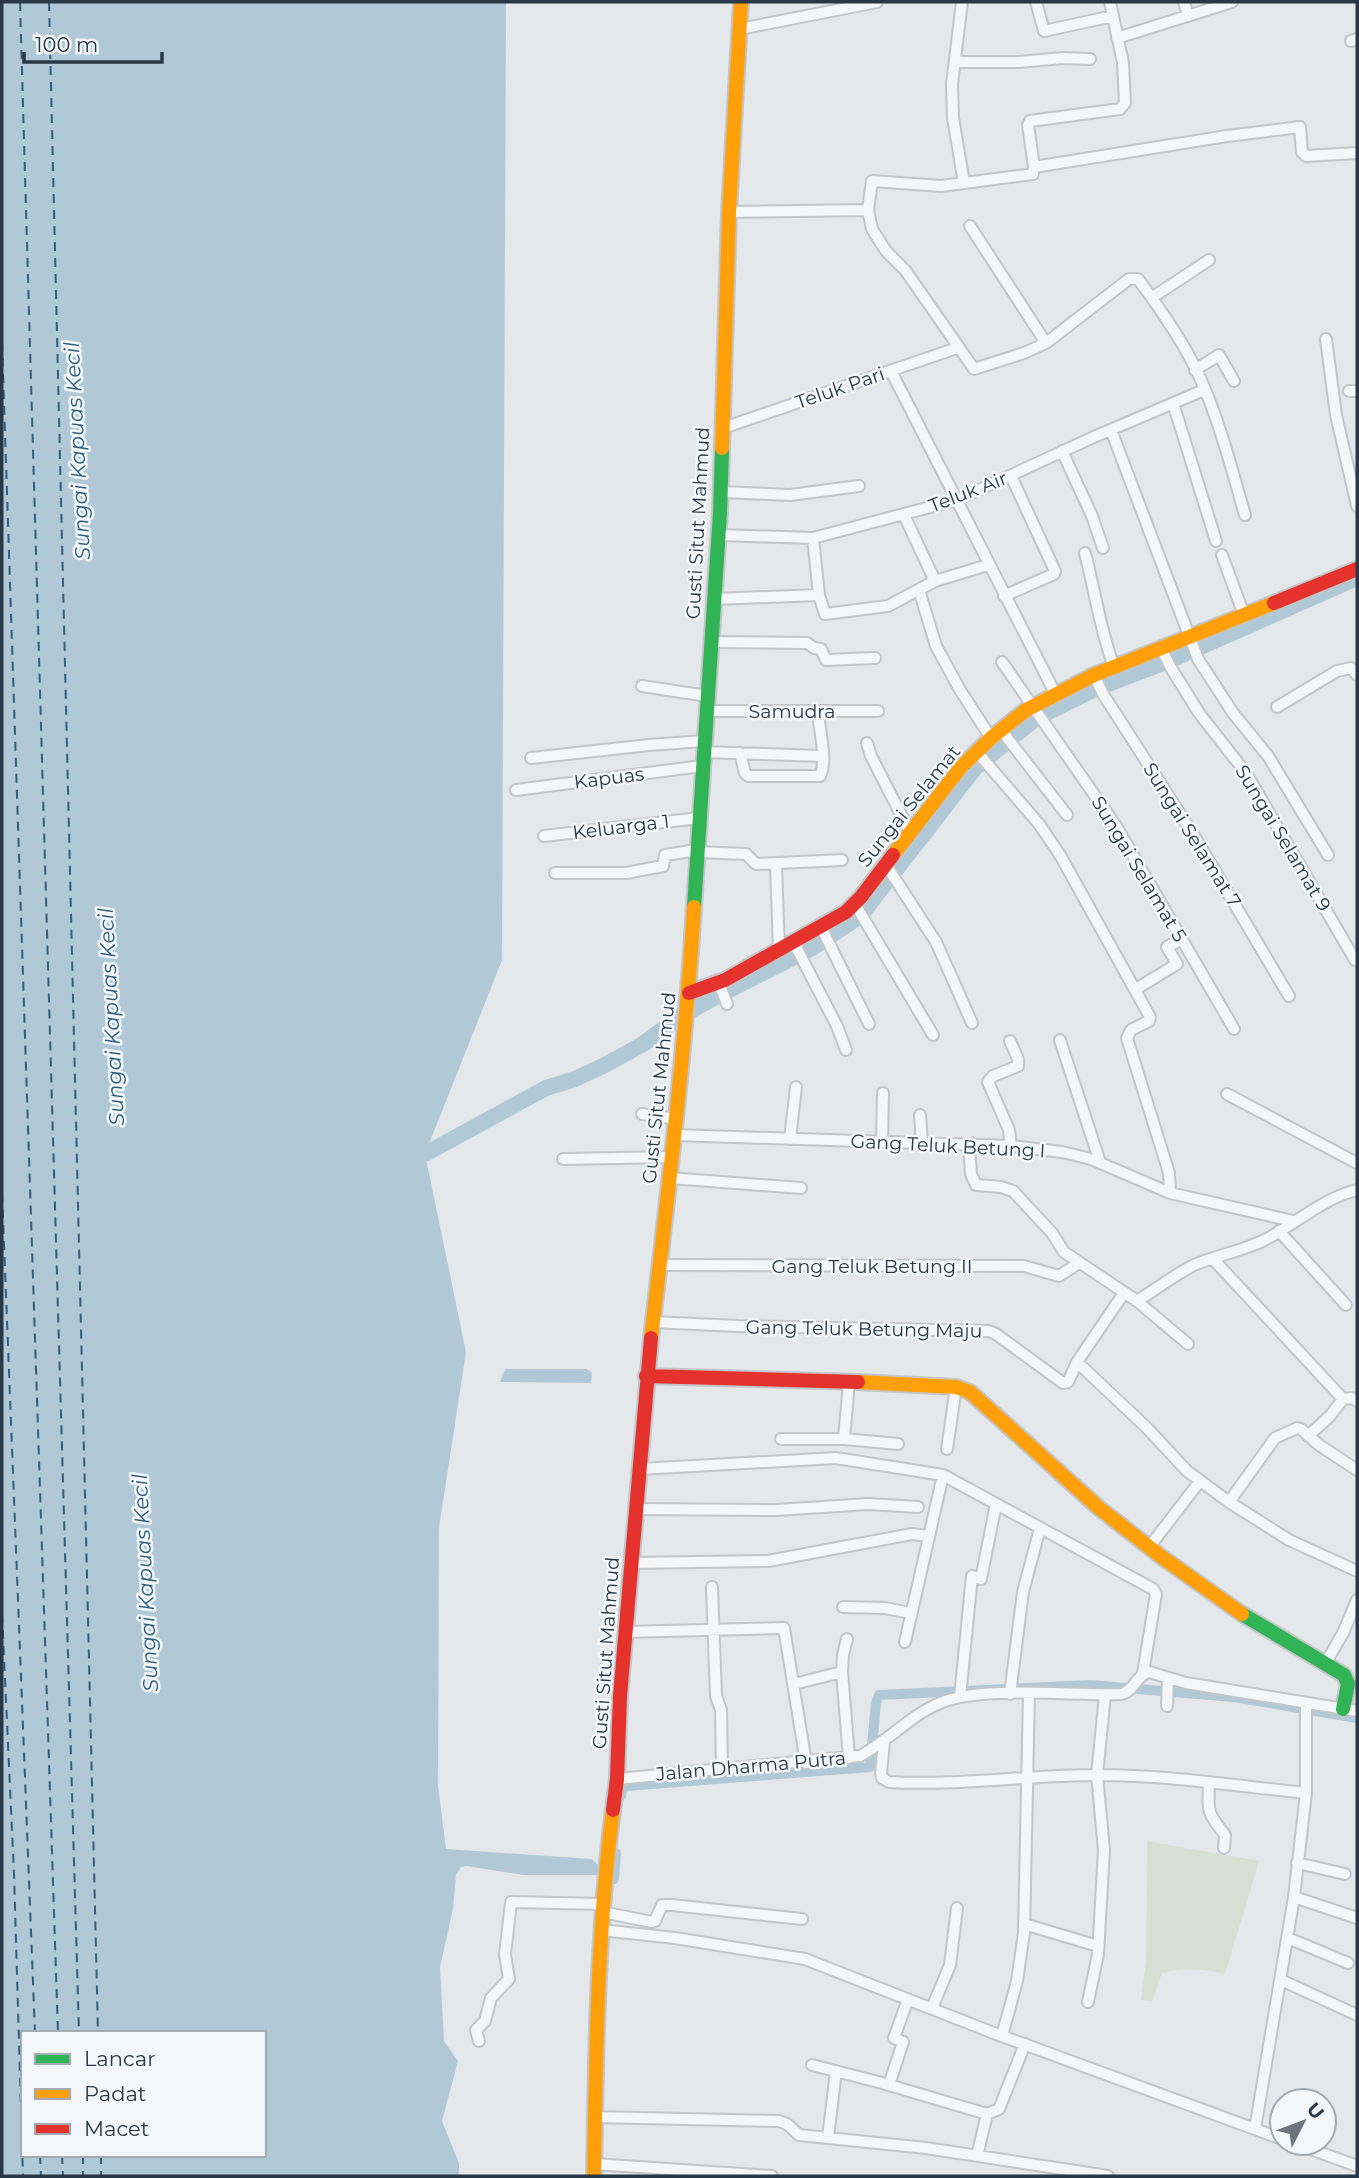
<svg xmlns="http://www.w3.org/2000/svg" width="1359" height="2178" viewBox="0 0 1359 2178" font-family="Montserrat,sans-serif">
<rect width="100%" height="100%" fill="#e5e8ea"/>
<!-- green -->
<path fill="#d7dfd5" d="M1147 1841 1259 1861 1225 1974C1202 1969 1185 1967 1162 1973L1152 2001 1141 2000 1146 1961Z"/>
<!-- water -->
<path fill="#b1c9d7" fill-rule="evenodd" d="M2 2H506L502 960 425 1154 466 1352 439 1528 438 1786 446 1849 592 1859 608 1875H523L467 1866 461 1867 456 1875 453 1909 440 1967 444 2041 458 2061 442 2121 459 2163V2176H2ZM23 2033H264V2155H23Z
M505 1369H586L592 1372 591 1383 500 1382Z"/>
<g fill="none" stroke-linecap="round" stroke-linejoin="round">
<!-- canal -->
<path stroke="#b1c9d7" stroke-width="10" d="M621 1796 622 1789 627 1786 870 1767 876 1703 879 1695 1090 1685 1234 1697 1357 1718
M608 1875 614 1879 616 1853"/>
<!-- river -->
<path stroke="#b1c9d7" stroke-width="16" d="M425 1154 546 1088 575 1079 605 1065 643 1044 678 1018 719 995 812 948 860 916 975 768 1036 718 1095 689 1171 660 1357 578"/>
<!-- ferry -->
<path stroke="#2f5e7e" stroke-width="2" stroke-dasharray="9 7" stroke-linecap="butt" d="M20 2 79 2033
M49 2 98 2033
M2 342 58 2033
M2 1193 35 2033
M2 1614 14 1874 23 2176
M40 2155 41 2176
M62 2155 63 2176
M83 2155V2176
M101 2155V2176"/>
<defs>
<path id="street" d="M962 2 952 84 953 118 964 183
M1036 2 1044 31 1113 16
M1184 2 1188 16
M740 29 877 2
M1117 38 1232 2
M1351 41 1357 39
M955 62H1019L1063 58 1090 59
M1034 167 1227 136 1300 127 1302 152 1306 156 1357 153
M868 210 872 229 886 251 905 270 974 369 1024 353 1046 343 1129 279H1138C1159 307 1187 348 1201 380 1220 423 1232 470 1245 515
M729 212 868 210 872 181 941 186 1033 174 1034 167 1028 125 1030 121 1120 109 1125 103 1123 63 1110 2
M970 226 1046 343
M1153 297 1209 260
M1326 339 1336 415 1357 506
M1195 370 1219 355 1234 381
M891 371 1056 695
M1349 391H1357
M1173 403 1216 541
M723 428 957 348
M1111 430 1198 659 1233 713 1268 756 1328 855
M1062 451 1092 516 1103 548
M721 492 790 495 859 486
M904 515 935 581
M719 535 813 538 957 500 1096 436 1204 390
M813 538 819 595 825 614 888 606 935 581 988 565
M1085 553C1095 591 1100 630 1114 667
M1222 555 1244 615
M919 590 936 646 960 690 991 738
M1004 596 1054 574 1055 571 1011 476
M714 599 819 595
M711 642 807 643 814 648 821 649 826 660 875 658
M1161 648 1171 668 1199 713 1246 773 1355 960
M1002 662 1116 826 1234 1029
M1094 675 1103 694 1193 834 1289 996
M642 686 707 696
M1277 707 1337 671 1351 668 1357 675
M706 711H878
M1001 730 1067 815
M867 743 871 756 911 834
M703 752 822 756
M977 752 1039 824 1060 855 1150 1017 1149 1021 1131 1030 1127 1038 1169 1173 1170 1193
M740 753 745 773 748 776H820C828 760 819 730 818 712
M531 758 649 745 704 741
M516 790 702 766
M544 836 699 818
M697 852 746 854 756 864 842 860
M776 865 779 950
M886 865 936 942 972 1023
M555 873H626L663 866 665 855 697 850
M855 904 933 1035
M821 927 869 1024
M796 941 797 949 837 1026 846 1050
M719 983 727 1004
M1136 989 1177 964 1167 947 1182 939
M1060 1040 1100 1162
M1010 1041 1018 1059V1066L993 1076 988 1082 1009 1130 1011 1146
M1227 1094 1357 1163
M642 1114 677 1119
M920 1115 922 1144
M675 1135 1011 1146 1062 1152 1091 1159 1170 1193 1293 1221
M790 1139 796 1087
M882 1142 883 1093
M969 1146 971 1174 976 1185 1001 1187 1013 1191 1052 1233 1064 1252 1137 1301C1155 1290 1173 1276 1192 1266 1218 1254 1247 1251 1272 1236 1301 1219 1325 1198 1357 1190
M563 1159 672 1157
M670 1178 801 1188
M1279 1231 1346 1305
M1213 1259 1343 1399 1352 1398 1357 1401
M659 1265 1024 1266 1059 1276 1079 1263
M1137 1301 1188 1344
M652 1322 738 1326 989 1331 996 1334 1063 1383 1068 1382 1077 1362 1147 1428 1187 1471 1229 1502 1289 1540 1357 1571
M1077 1362 1124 1293
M1308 1436 1330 1416 1343 1399
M781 1439H844L849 1382
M844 1439 898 1444
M947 1449 956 1387
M640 1469 836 1458 943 1475
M1229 1502 1275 1438 1297 1428 1301 1429 1319 1445 1357 1470
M636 1509 777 1510 868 1504 918 1507
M1150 1546 1200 1481
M631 1563 768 1561 912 1534 928 1536
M712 1587 716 1696 721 1710 722 1767
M843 1607 885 1608 910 1613
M625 1632 784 1628 806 1763
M905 1642 943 1475 1153 1589 1156 1594 1143 1673
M1325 1664 1343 1633 1357 1600
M842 1672 849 1758
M794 1684 842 1672 843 1655 847 1639
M1010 1694 1023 1592 1040 1528
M960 1697 972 1576 981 1579 996 1504
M1167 1706 1168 1679
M884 1743 881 1773 882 1778 889 1782C958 1786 1028 1775 1098 1775 1167 1775 1237 1786 1306 1793
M617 1779 860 1756C888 1741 911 1715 940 1703 982 1685 1072 1696 1121 1694 1134 1692 1136 1675 1149 1672L1186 1683 1357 1711
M1209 1783C1208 1813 1207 1812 1225 1835L1224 1848
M1297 1863 1345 1874
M1294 1897 1357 1918
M602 1912 652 1922 655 1921 662 1905H672L802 1919
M1024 1924 1098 1946
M601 1930 675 1938 805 1959 991 2032 1282 2139
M1288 1938 1348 1963
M1281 1980 1357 2015
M1088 2002 1098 1954 1104 1850 1097 1775 1105 1695
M932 2008 950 1965 957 1908
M1002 2036 1017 1981 1024 1933 1029 1693
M479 2041 476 2030 485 2021 491 1998 509 1979 505 1955 511 1902 603 1904
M812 2065 882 2083 987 2114 999 2109 1025 2044
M889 2085 903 2042 894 2038 908 1999
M594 2117 779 2121 787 2124 799 2135 926 2148 1108 2176
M1255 2129 1294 1897 1306 1793V1703
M828 2138 836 2071
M1294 2143 1357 2166
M977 2156 987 2114
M594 2164 772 2176"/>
<path id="fast" d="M694 907 720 513 722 448
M1242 1614 1344 1675 1348 1684 1343 1709"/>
<path id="slow" d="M722 448 729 212 741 2
M893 855 961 767 991 738 1026 710 1094 675 1274 603
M651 1338C668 1195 685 1051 694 907
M858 1382 956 1387 970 1392 1099 1508 1163 1558 1242 1614
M594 2176C596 2054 597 1931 613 1810"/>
<path id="jam" d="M1274 603 1357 569
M689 993 725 980 846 912 861 897 893 855
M646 1376 858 1382
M613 1810 617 1779 620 1696 651 1338"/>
</defs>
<!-- street casing -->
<use href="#street" stroke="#c3c6c8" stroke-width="14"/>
<!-- fast casing -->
<use href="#fast" stroke="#c3c6c8" stroke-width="18"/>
<!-- slow casing -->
<use href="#slow" stroke="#c3c6c8" stroke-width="18"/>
<!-- jam casing -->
<use href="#jam" stroke="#c3c6c8" stroke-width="18"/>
<!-- street -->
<use href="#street" stroke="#f4f6f7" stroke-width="10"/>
<!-- fast -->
<use href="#fast" stroke="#30b455" stroke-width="14"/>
<!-- slow -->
<use href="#slow" stroke="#ff9f0a" stroke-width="14"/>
<!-- jam -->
<use href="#jam" stroke="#e5322d" stroke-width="14"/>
</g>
<g text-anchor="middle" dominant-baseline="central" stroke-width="5" stroke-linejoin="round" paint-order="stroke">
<!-- street labels -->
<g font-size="19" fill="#293846" stroke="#f3f7f9">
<text transform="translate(840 388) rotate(-19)">Teluk Pari</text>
<text transform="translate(968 492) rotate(-21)">Teluk Air</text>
<text transform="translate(698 523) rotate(-87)">Gusti Situt Mahmud</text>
<text x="792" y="711">Samudra</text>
<text transform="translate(609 778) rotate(-7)">Kapuas</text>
<text transform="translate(909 806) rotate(-51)">Sungai Selamat</text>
<text transform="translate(621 827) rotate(-7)">Keluarga 1</text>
<text transform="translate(1192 835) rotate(58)">Sungai Selamat 7</text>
<text transform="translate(1283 838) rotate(59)">Sungai Selamat 9</text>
<text transform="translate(1139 869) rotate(59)">Sungai Selamat 5</text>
<text transform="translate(659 1088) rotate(-84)">Gusti Situt Mahmud</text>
<text transform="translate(948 1146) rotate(3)">Gang Teluk Betung I</text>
<text x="872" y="1266">Gang Teluk Betung II</text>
<text transform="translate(864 1329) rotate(1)">Gang Teluk Betung Maju</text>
<text transform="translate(606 1653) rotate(-86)">Gusti Situt Mahmud</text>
<text transform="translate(751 1766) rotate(-5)">Jalan Dharma Putra</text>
</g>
<!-- water labels -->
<g font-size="21" font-style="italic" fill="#2f5e7e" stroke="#f3f7f9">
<text transform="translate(77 451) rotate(-93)">Sungai Kapuas Kecil</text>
<text transform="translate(111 1017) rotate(-93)">Sungai Kapuas Kecil</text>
<text transform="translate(145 1583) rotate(-93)">Sungai Kapuas Kecil</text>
</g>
</g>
<!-- border -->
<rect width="1359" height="2178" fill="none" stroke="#293846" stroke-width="7"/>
<!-- legend -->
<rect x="21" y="2031" width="245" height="126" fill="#f3f7f9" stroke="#a2abb1" stroke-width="2"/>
<rect x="35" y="2054" width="35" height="10" fill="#30b455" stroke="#a2abb1" stroke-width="2"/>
<text x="84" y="2066" font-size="21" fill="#293846">Lancar</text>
<rect x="35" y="2089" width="35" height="10" fill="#ff9f0a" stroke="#a2abb1" stroke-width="2"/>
<text x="84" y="2101" font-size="21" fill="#293846">Padat</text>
<rect x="35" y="2124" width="35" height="10" fill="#e5322d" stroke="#a2abb1" stroke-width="2"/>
<text x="84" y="2136" font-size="21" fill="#293846">Macet</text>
<!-- north arrow -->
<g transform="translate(1303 2122) rotate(48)"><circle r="33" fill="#f3f7f9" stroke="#a2abb1" stroke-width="2"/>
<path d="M0-5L12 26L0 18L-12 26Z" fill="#6b767f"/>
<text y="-10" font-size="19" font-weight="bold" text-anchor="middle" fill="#293846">U</text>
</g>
<!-- scale -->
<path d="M24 52v10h138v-10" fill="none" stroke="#293846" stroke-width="3.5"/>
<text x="35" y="52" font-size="21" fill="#293846" stroke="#f3f7f9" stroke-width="5" paint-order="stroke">100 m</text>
</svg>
